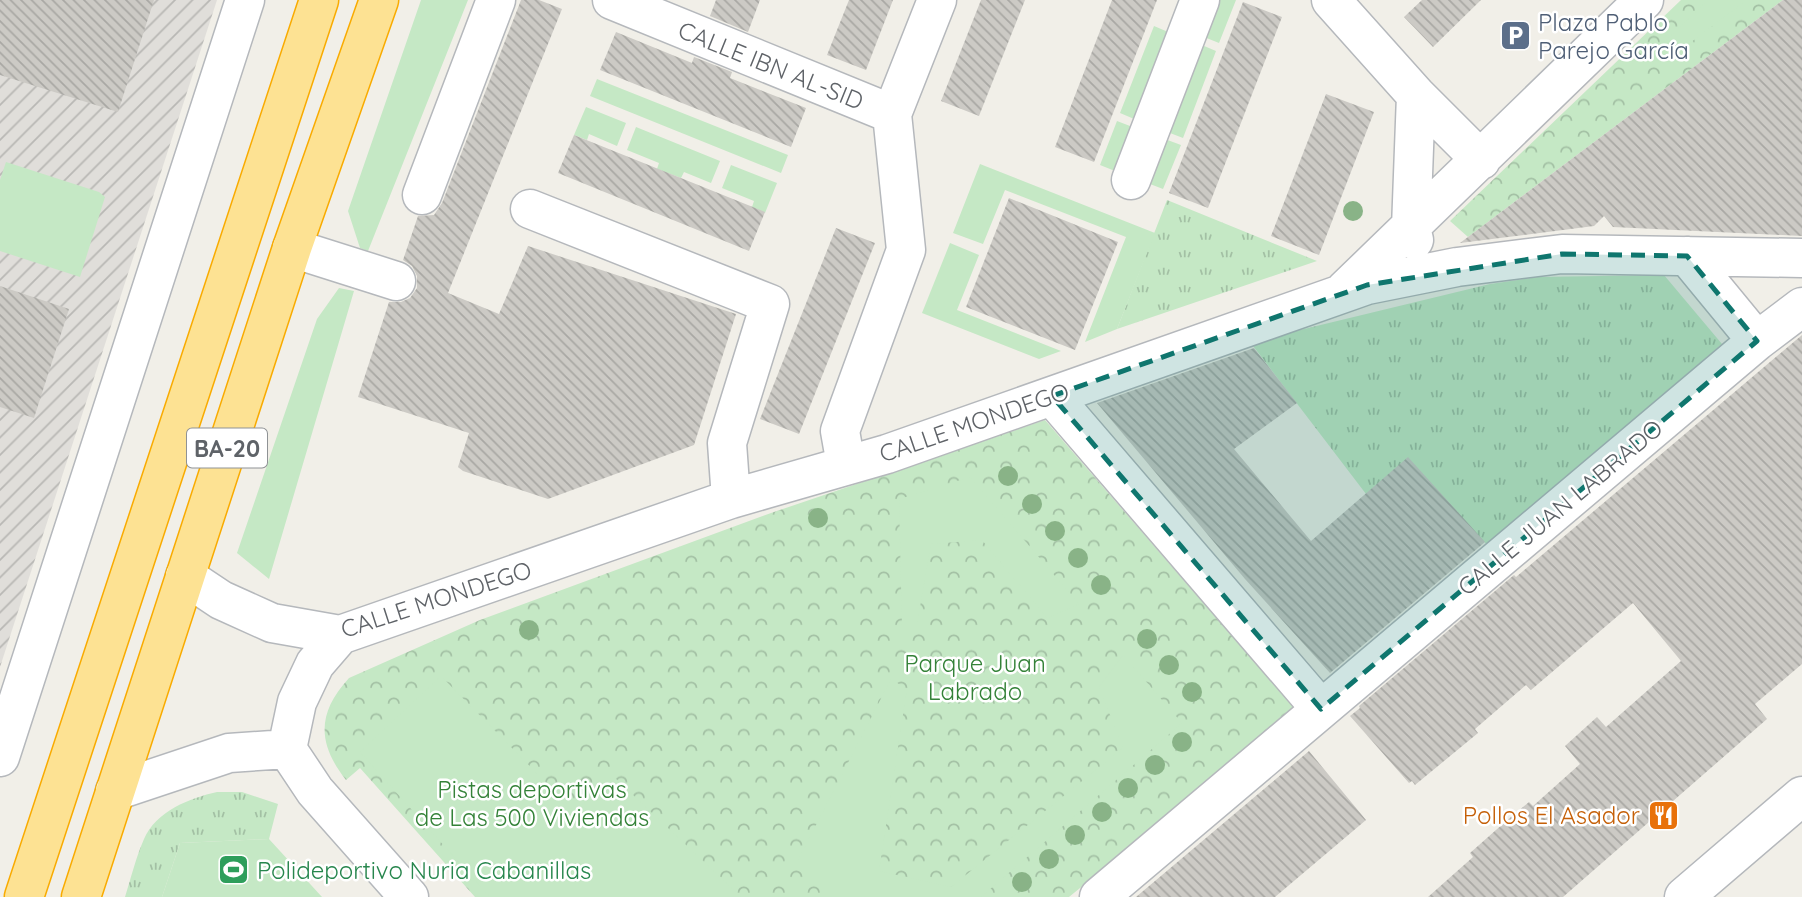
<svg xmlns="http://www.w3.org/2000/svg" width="1802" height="897" viewBox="0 0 1802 897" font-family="Quicksand,sans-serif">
<defs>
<pattern id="industrial-furrows" width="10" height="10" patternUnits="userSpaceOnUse" patternTransform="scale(1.75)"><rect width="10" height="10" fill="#e0deda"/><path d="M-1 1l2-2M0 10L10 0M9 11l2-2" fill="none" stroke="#b9b8b5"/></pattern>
<pattern id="grass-tufts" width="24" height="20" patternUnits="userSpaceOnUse" patternTransform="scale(1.75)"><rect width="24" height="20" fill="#c5e8c5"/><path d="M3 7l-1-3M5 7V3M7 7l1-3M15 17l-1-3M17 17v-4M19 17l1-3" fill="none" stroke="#a3c0a4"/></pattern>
<pattern id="forest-crowns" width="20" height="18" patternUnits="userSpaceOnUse" patternTransform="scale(1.75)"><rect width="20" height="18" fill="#c5e8c5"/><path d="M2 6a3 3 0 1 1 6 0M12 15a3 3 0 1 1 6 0" fill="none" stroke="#a3c0a4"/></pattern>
<pattern id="building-back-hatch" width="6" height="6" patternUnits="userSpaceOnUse" patternTransform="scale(1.75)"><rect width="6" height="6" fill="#cccac5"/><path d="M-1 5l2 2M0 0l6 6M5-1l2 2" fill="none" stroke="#a9a8a4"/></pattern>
</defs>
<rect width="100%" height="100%" fill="#f1efe8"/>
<!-- industrial -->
<path fill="url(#industrial-furrows)" d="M0 0H217L0 667Z"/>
<!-- grass -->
<path fill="url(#grass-tufts)" d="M1167 200 1317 261 1117 329Z
M1664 275 1722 344 1488 546 1408 458 1366 494 1250 342 1490 284 1538 277Z
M217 792H242L278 804 269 839 180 843 162 897H125C131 878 136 857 144 839 156 811 190 798 217 792Z"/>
<!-- forest -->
<path fill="url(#forest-crowns)" d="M1681 0H1783L1468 237 1450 221Z
M1045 420 1297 711 1069 897H475L360 768 346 780C317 743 317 713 349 678L480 620 771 513Z"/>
<!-- garden -->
<path fill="#c5e8c5" d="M421 0H468L368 251 360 248 348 211Z
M1206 0H1236L1219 43 1194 33Z
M1708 0H1747L1670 58 1659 47Z
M1154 26 1180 37 1146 124 1120 113Z
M1190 40 1216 51 1183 138 1157 128Z
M597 79 788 155 781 173 590 96Z
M586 107 626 123 617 146 589 134 587 140 574 135Z
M1117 121 1143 131 1125 175 1100 165Z
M636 127 720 161 711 183 684 172 681 178 657 169 659 163 627 150Z
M1154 135 1181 145 1163 189 1137 179Z
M6 162 99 192 105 197 80 277 0 251V180Z
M980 164 1155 233 1117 329 1085 342 1126 237 1005 190 983 244 953 233Z
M731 165 777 183 765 213 752 207 754 201 722 188Z
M950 243 979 255 957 310 1061 351 1039 359 922 313Z
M339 288 354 291 269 579 237 553 317 319Z
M970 477 1079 604 1047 618 982 540 931 544 917 624 902 627 899 499Z
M1123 655 1182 723 981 897H832L797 862 891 679 907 689 879 871 951 887 1123 748 1099 687Z
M441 676 575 812 613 776 741 897H490L360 752Z
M269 839 322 897H162L180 843Z"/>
<!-- building -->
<path fill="url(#building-back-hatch)" d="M0 0H154L118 112 0 75Z
M521 0H539L562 9 448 293 499 314 528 246 736 314 694 445 548 499 463 471 458 467 469 433 358 397 389 302H401L410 298 417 288V276L412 266 403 260 418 216 434 215 442 203Z
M716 0H760L748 32 710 16Z
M849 0H893L866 70 827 55Z
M981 0H1025L979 116 941 101Z
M1112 0H1157L1094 162 1055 147Z
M1422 0H1481L1433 47 1404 17Z
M1783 0H1802V236L1613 227 1604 216 1594 226 1460 243Z
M1243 2 1282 17 1208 208 1169 193Z
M616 32 692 63 694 57 732 72 730 78 806 108 791 147 600 70Z
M1326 94 1374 112 1319 255 1271 236Z
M574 135 765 212 749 251 558 173Z
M1009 198 1118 242 1075 350 966 307Z
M836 228 875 243 799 434 760 419Z
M0 286 69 309 34 418 0 407Z
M1802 335V664L1755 704 1767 719 1563 897H1428L1473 857 1470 853 1505 822 1529 802 1533 806 1580 764 1565 746 1597 717 1606 727 1681 661 1633 603 1531 690 1526 685 1475 729 1478 733 1415 785 1412 781 1409 783 1350 716 1360 708 1359 706 1514 575 1516 577Z
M1254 348 1297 403 1234 449 1311 541 1408 457 1485 542 1330 673 1245 579 1097 403Z
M1309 751 1366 820 1275 897H1136Z"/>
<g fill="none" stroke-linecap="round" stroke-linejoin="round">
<defs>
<path id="minor" d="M612 0 892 114
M1331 0 1416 95 1481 160
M1131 180 1200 0
M422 195 496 0
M530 209 770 304 727 443 731 499
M1414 240 1411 228 1416 95
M292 248 396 281
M1687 256 1757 341
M1345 290 1644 0
M1052 396 1321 709
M850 464 843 448 840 431 906 250 892 114 937 0
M185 576 221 600 272 623 340 635 731 499 887 454 1367 285 1457 267 1562 254 1802 258
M340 635 315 664 297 702 287 749 315 791 409 897
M0 757 245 0
M115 791 229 753 287 749
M1099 897 1757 341 1802 307
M1684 897 1802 796"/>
<path id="highway" d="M24 897 319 0
M81 897 292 248 379 0"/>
</defs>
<!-- minor casing -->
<use href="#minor" stroke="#b5b8bc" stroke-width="41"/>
<!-- highway casing -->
<use href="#highway" stroke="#f9ab00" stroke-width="41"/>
<!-- minor -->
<use href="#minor" stroke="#fff" stroke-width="38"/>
<!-- highway -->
<use href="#highway" stroke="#fde293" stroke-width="38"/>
</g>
<!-- trees -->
<g fill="#89b387">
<circle cx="1353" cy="211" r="10"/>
<circle cx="1008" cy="476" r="10"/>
<circle cx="1032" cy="504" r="10"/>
<circle cx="818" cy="518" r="10"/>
<circle cx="1055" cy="531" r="10"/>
<circle cx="1078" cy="558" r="10"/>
<circle cx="1101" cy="585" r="10"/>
<circle cx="529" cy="630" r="10"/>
<circle cx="1147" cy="639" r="10"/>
<circle cx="1169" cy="665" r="10"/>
<circle cx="1192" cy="692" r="10"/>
<circle cx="1182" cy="742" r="10"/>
<circle cx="1155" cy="765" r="10"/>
<circle cx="1128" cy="788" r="10"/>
<circle cx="1102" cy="812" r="10"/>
<circle cx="1075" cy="835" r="10"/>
<circle cx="1049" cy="859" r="10"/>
<circle cx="1022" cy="882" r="10"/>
</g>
<!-- marked area -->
<path fill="#0f766e" fill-opacity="0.2" stroke="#0f766e" stroke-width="5" stroke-dasharray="14 9" stroke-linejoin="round" d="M1562 254 1687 256 1757 341 1321 709 1052 396 1367 285Z"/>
<!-- icons -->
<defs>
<symbol id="parking-square" viewBox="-11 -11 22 22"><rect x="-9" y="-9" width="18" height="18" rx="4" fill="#5c6f8a" stroke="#fff"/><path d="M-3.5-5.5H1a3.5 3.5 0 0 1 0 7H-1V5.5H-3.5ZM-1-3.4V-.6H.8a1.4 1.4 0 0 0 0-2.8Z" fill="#fff"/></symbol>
<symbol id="restaurant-square" viewBox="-11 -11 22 22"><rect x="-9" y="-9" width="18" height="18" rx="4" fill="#e8710a" stroke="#fff"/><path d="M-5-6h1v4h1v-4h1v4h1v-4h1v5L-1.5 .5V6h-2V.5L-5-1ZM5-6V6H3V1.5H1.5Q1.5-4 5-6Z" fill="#fff"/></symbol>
<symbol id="stadium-square" viewBox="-11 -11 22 22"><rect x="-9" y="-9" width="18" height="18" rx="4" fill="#2e9e5b" stroke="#fff"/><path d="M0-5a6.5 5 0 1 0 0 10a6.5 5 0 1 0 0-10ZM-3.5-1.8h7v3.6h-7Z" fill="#fff"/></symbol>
</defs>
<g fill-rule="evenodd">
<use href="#parking-square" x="1498" y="18" width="35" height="35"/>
<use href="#restaurant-square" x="1646" y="798" width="35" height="35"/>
<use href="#stadium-square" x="216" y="852" width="35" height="35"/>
</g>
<g text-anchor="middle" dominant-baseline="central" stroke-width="5" stroke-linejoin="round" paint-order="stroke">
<!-- shield labels -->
<rect fill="#fff" stroke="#8f9295" stroke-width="2" x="187" y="428.5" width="80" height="39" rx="5"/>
<g font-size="23" font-weight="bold" fill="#5f6368">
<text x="227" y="448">BA-20</text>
</g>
<!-- service labels -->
<g font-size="24" fill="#4e5e75" stroke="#fff" text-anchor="start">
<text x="1538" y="22">Plaza Pablo<tspan x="1538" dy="28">Parejo García</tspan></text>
</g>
<!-- street labels -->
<g font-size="24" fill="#5f6368" stroke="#fff">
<text transform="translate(771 65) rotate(22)">CALLE IBN AL-SID</text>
<text transform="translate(974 422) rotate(-19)">CALLE MONDEGO</text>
<text transform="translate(1560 507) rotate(-40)">CALLE JUAN LABRADO</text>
<text transform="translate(436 599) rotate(-18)">CALLE MONDEGO</text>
</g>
<!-- park labels -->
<g font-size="24" fill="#348238" stroke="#fff">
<text x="975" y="663">Parque Juan<tspan x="975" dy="28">Labrado</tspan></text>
<text x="532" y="789">Pistas deportivas<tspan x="532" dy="28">de Las 500 Viviendas</tspan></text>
</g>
<!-- food labels -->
<g font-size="24" fill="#c56008" stroke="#fff" text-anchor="end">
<text x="1640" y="815">Pollos El Asador</text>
</g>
<!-- leisure labels -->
<g font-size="24" fill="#27864d" stroke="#fff" text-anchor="start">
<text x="257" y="870">Polideportivo Nuria Cabanillas</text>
</g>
</g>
</svg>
